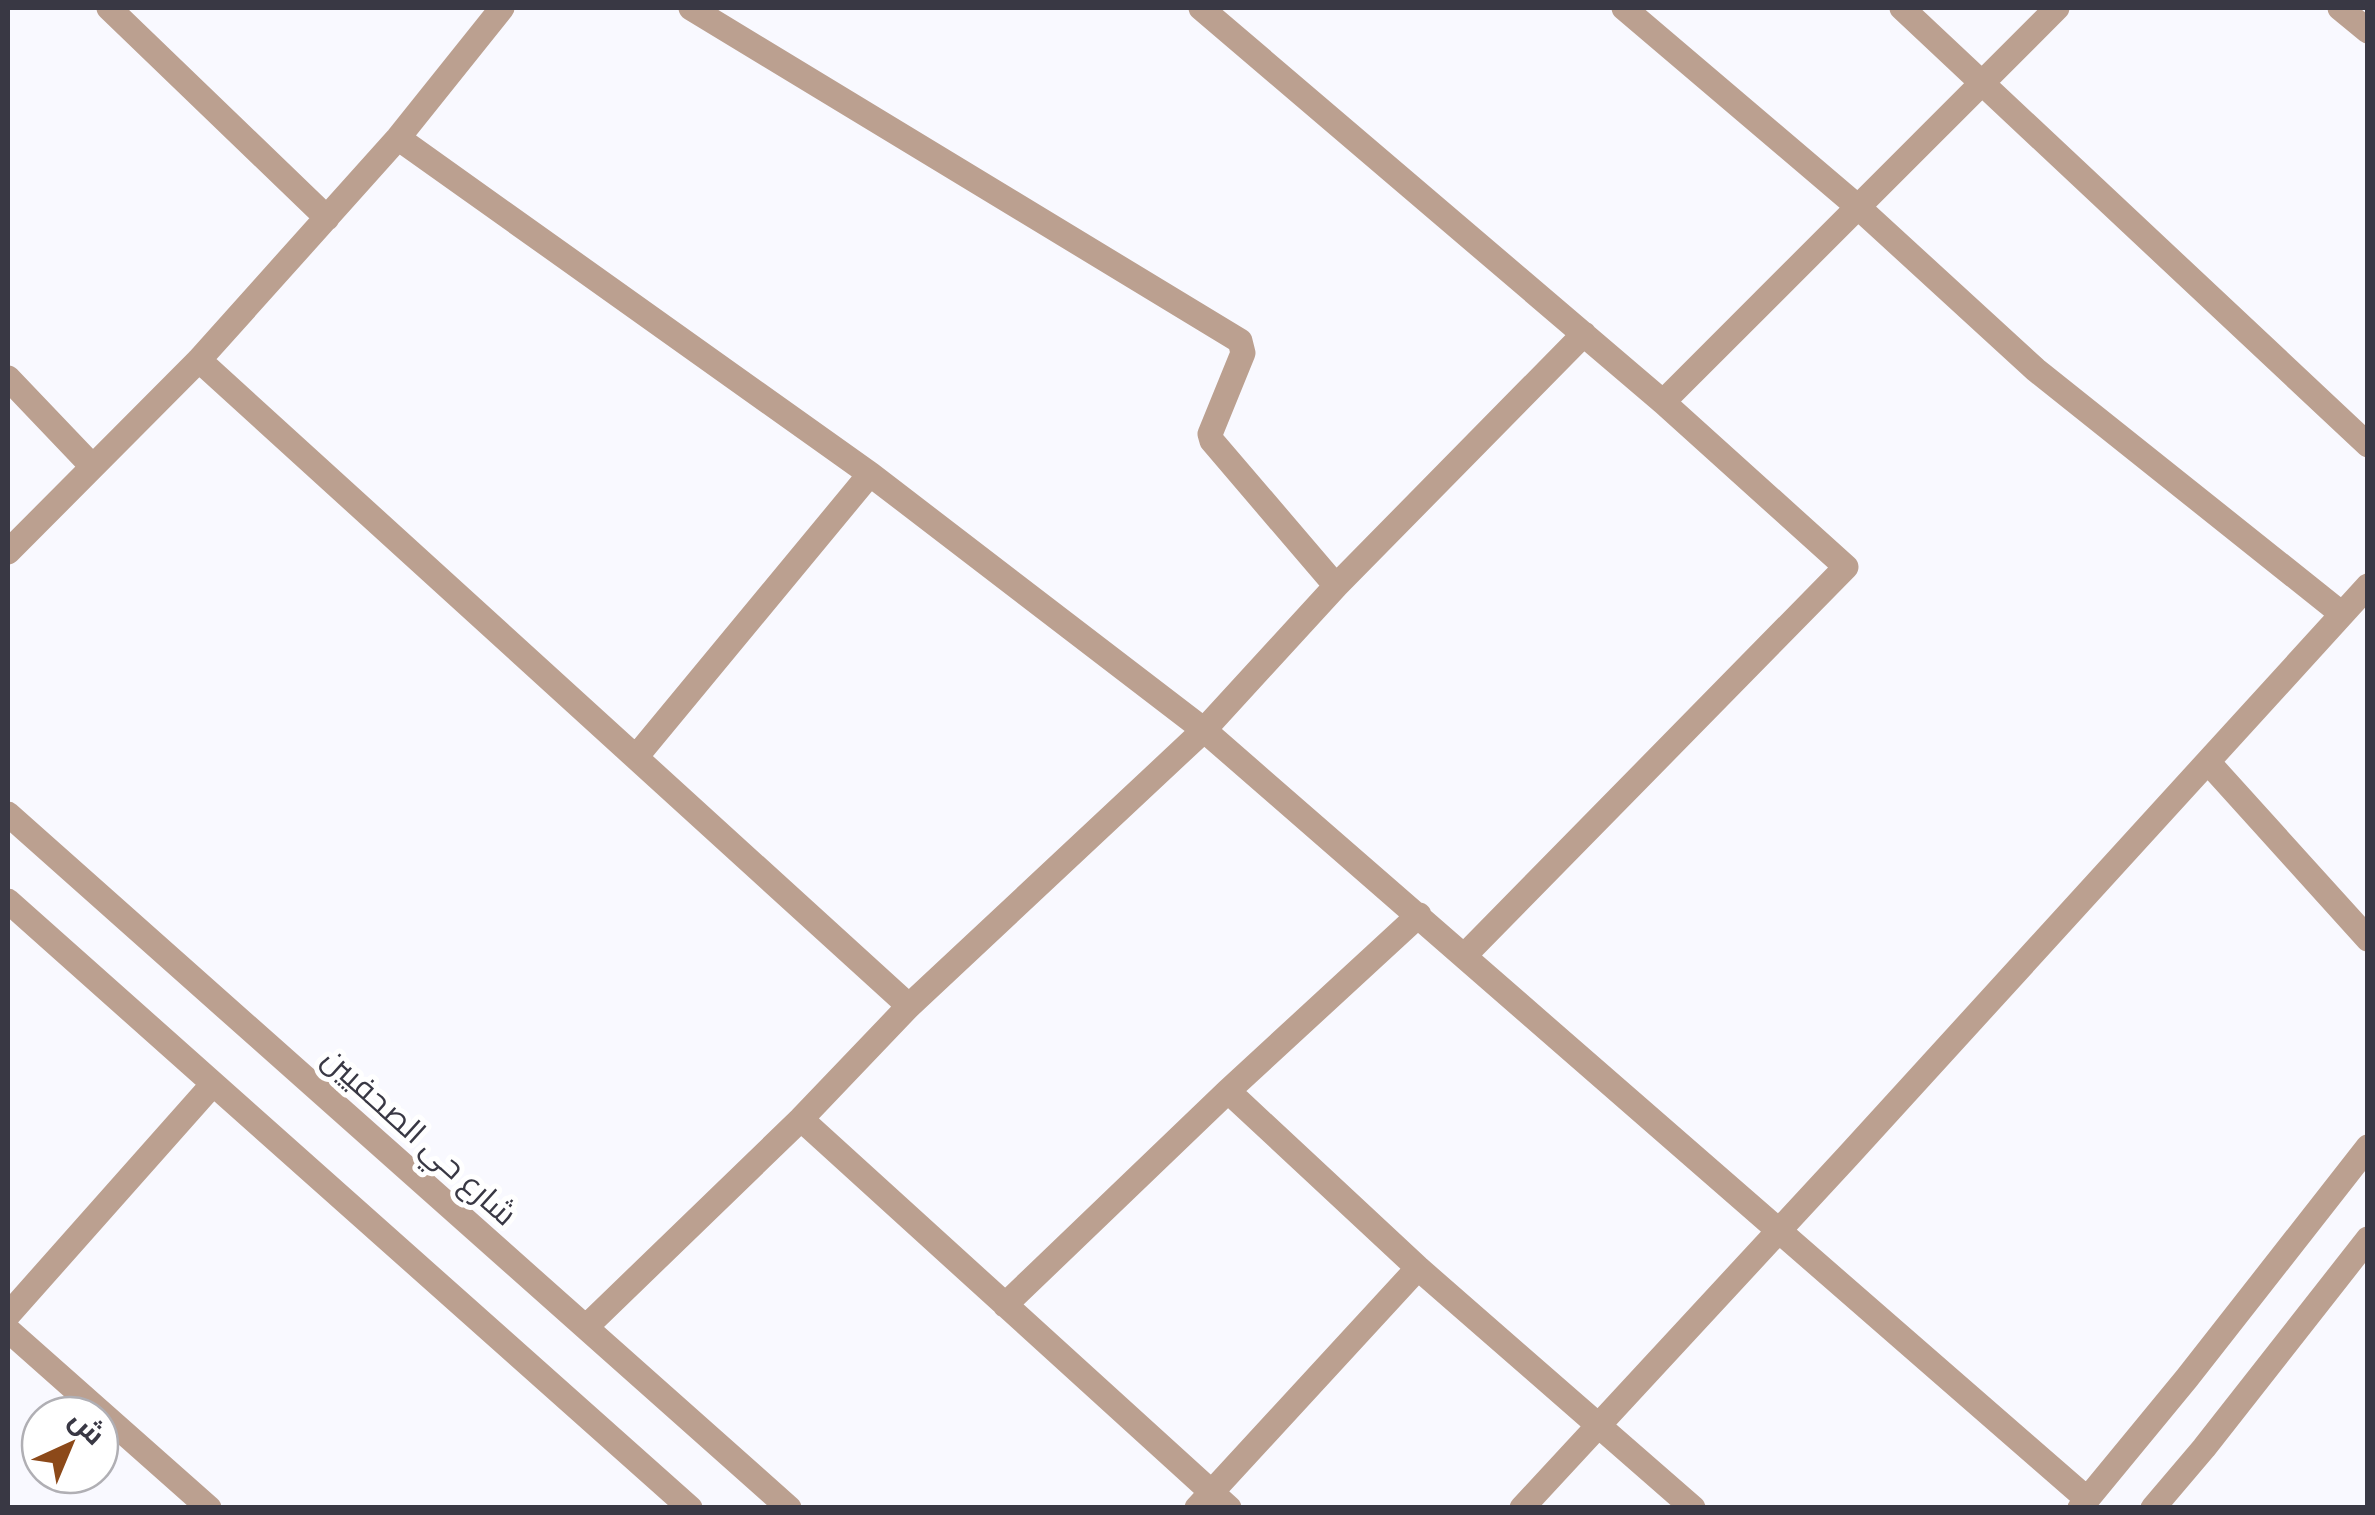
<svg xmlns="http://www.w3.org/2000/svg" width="2375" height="1515" viewBox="0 0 2375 1515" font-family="Cabin,Cairo,sans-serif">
<rect width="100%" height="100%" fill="#f9f9ff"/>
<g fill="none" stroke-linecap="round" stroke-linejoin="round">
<!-- minor -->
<path stroke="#bba090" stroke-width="25" d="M109 8 327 218
M691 8 1240 341 1243 353 1210 434 1212 441 1336 586
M1201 8 1663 402 1846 567 1465 955
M1624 8 1858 207 2036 370 2342 614
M1902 8 2368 445
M2340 8 2368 31
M398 138 870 474 1204 730 2087 1499
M199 360 909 1006
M8 378 92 466
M1663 402 2057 8
M8 552 199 360 398 138 502 8
M636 757 870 474
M2208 762 2368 939
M8 814 789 1508
M8 901 690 1508
M1228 1091 1418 1268 1693 1508
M801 1119 1229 1508
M1005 1305 1228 1091 1419 915
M8 1315 213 1084
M586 1327 801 1119 909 1006 1204 730 1336 586 1584 334
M8 1330 209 1508
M1197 1508 1418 1268
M1522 1508 1848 1156 2368 586
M2080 1508 2187 1378 2368 1147
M2153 1508 2204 1448 2368 1239"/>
</g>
<g text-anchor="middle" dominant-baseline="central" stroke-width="10" stroke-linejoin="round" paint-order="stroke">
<!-- street labels -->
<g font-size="32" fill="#393844" stroke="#fff">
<text transform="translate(420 1136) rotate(42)">شارع حي الصحفيين</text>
</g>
</g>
<!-- border -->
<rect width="2375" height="1515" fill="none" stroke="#393844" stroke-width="20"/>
<!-- north arrow -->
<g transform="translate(70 1445) rotate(44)"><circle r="48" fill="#ffffff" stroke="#b0afb4" stroke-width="2.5"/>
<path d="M0-8L18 38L0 25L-18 38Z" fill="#8c4919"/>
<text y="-15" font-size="28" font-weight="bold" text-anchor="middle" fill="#393844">ش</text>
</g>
</svg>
